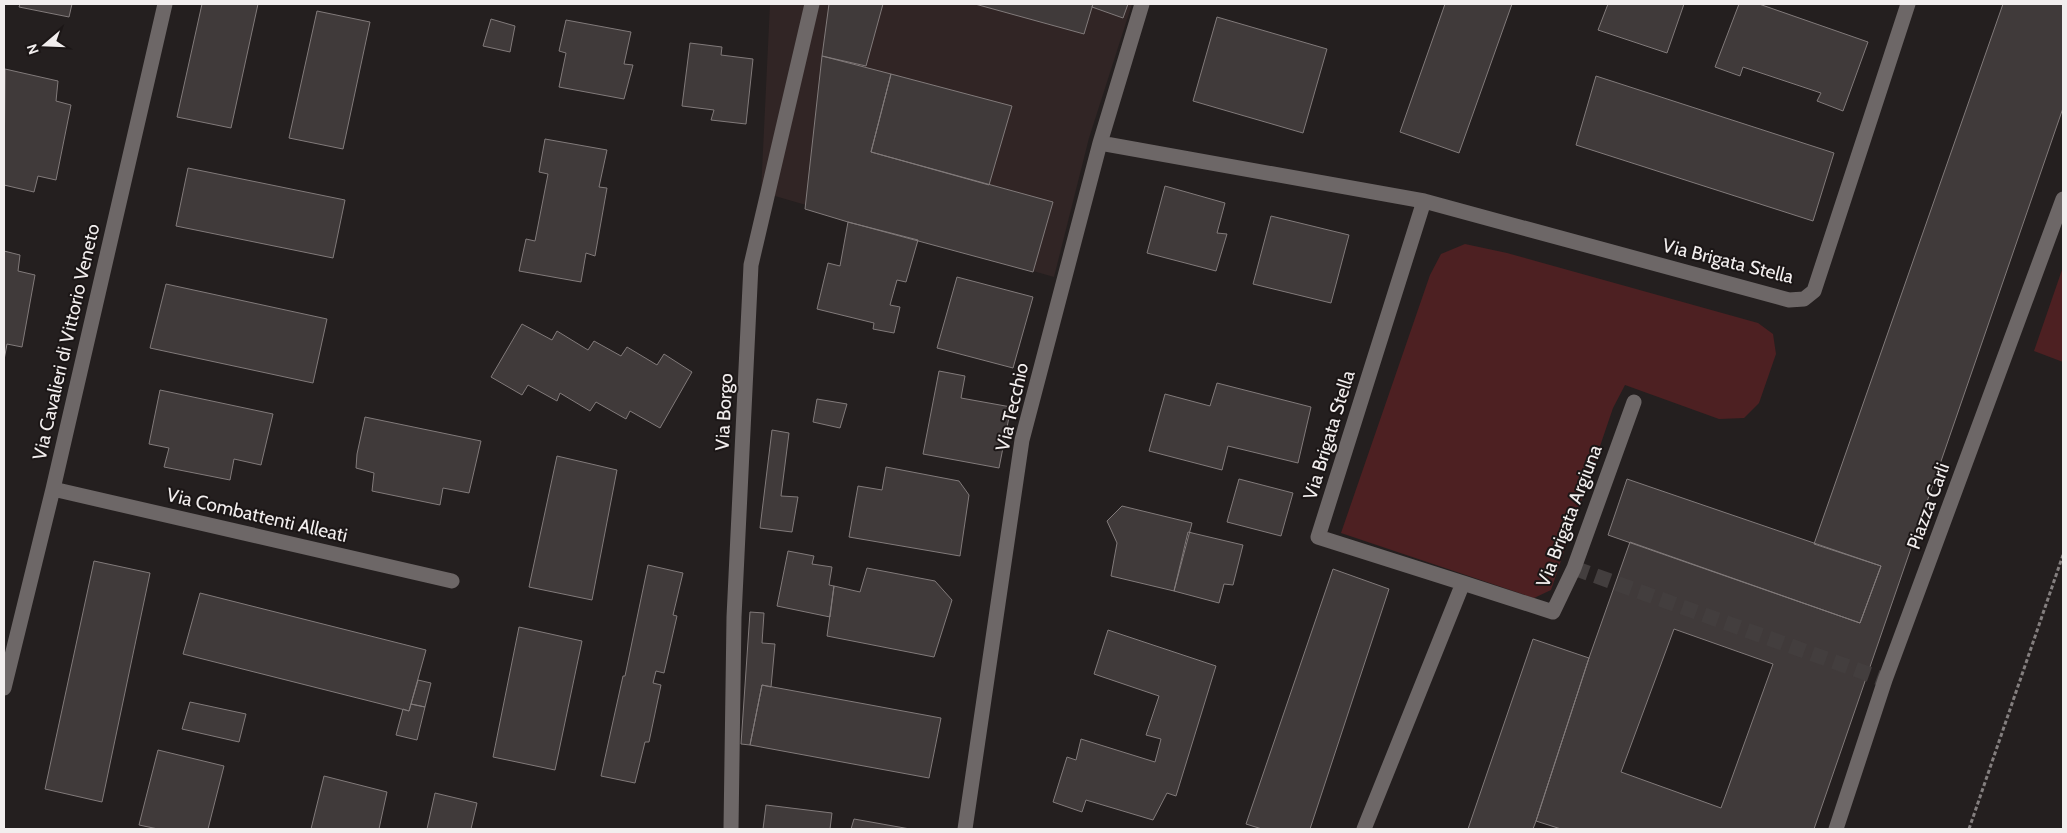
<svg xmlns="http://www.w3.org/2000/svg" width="2067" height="833" viewBox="0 0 2067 833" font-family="Cabin,sans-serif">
<rect width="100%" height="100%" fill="#241f1f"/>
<!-- built -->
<path fill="#312525" d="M770 4H1132L1089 138 1054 277 761 192Z"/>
<!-- green -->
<path fill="#4d2022" d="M1465 244 1507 253 1758 323 1773 334 1776 354 1759 403 1744 418 1719 419 1625 385 1613 408 1551 590 1534 598 1341 533 1430 275 1441 254Z
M2063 267V362L2034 351Z"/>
<!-- building -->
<path fill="#403a3a" stroke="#817a7a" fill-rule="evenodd" d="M20 4H72L69 17 19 7Z
M202 4H258L231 128 177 117Z
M829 4H883L866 66 822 56Z
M975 4H1093L1084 34Z
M1093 4H1128L1123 18 1092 7Z
M1445 4H1512L1459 153 1400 132Z
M1608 4H1684L1667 53 1598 30Z
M1739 4H1759L1868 42 1843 111 1817 101 1821 93 1743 67 1740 76 1715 67Z
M2003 4H2063V108L1814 829H1561L1536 821 1589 658 1630 542 1860 623 1881 566 1814 544ZM1674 629 1773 664 1721 808 1621 772Z
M317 11 370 22 343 149 289 138Z
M1217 17 1327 49 1303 133 1193 101Z
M491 19 515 26 510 52 483 46Z
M566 20 631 32 624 64 633 65 624 99 559 87 566 53 559 51Z
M690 43 722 47 721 55 753 59 746 124 711 120 714 110 682 106Z
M822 56 891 74 871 152 1053 202 1033 272 848 222 805 209Z
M5 69 58 81 56 101 71 105 56 180 38 176 34 192 4 185Z
M891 74 1012 106 989 185 871 152Z
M1596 76 1834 153 1813 221 1576 145Z
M545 139 607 150 599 187 607 188 595 256 586 253 581 282 519 271 526 239 535 241 548 174 539 172Z
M188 168 345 200 333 258 176 226Z
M1165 186 1225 203 1217 233 1227 234 1216 271 1147 253Z
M1271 216 1349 235 1331 303 1253 284Z
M848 222 918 240 906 282 897 280 890 305 900 307 894 333 873 329 874 323 817 309 828 263 840 266Z
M4 251 20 255 18 271 35 275 22 347 7 344 4 360Z
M957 277 1033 297 1013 368 937 348Z
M166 284 327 319 313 383 150 348Z
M522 324 552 340 557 331 588 350 594 341 621 356 627 347 657 365 664 354 692 372 660 428 630 411 626 419 596 402 590 411 560 393 557 401 528 385 522 395 491 377Z
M939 371 965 376 961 398 1011 407 999 468 923 454Z
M1217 383 1311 407 1298 463 1228 446 1222 470 1149 451 1165 394 1210 406Z
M160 390 273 414 261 465 234 459 230 480 164 467 169 448 149 444Z
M817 399 847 404 840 428 813 422Z
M365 417 481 441 469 493 443 488 440 505 372 491 374 473 356 468 357 454Z
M772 430 789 433 781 496 798 497 792 532 760 528Z
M557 456 617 470 592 600 529 587Z
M886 467 959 481 969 495 960 556 849 537 858 486 882 490Z
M1239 479 1293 493 1281 536 1227 522Z
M1627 479 1881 566 1860 623 1608 535Z
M1122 506 1192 523 1174 591 1111 576 1117 543 1107 521Z
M1188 532 1243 545 1233 585 1224 584 1219 603 1174 591Z
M788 551 814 556 812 564 832 567 829 585 834 586 830 617 777 606Z
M94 561 150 573 102 802 45 789Z
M648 565 683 573 673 615 677 616 664 673 656 671 653 683 661 685 649 742H645L635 783 601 776 623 676H625Z
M867 568 935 581 952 600 934 657 827 636 834 586 860 592Z
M1333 569 1389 589 1310 829H1262L1246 824Z
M200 593 426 650 409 711 183 654Z
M750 612 764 613 762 643 775 644 771 687 762 685 750 745 741 744Z
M519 627 582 641 555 770 493 757Z
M1108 630 1216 666 1176 796 1167 793 1153 820 1086 800 1082 812 1053 802 1067 757 1076 760 1081 739 1155 762 1161 739 1146 735 1159 696 1094 674Z
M1533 639 1589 658 1536 821 1533 829H1468Z
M418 680 431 683 425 707 411 704Z
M762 685 941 718 929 778 750 745Z
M190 702 246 714 239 742 182 729Z
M411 704 425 707 417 740 396 735 403 709 409 711Z
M158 750 224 766 208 829H158L139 825Z
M324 776 387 792 379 829H311Z
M435 793 477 803 471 829H427Z
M766 805 832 813 830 829H763Z
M854 819 910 829H851Z"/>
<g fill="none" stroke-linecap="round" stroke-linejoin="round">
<!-- street-tunnel -->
<path stroke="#433e3e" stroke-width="15" stroke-dasharray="15 8" stroke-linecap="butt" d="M1574 568 1885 680"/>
<!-- path -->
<path stroke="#847f7f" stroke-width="3" stroke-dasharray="4 2.5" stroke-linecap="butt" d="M1969 829 2063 555"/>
<!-- street -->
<path stroke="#6d6767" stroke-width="15" d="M1100 143 1424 201 1789 300 1804 299 1814 291 1908 4
M53 489 452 581
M1463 583 1553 612 1574 568 1634 402
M4 688 53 489 165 4
M731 829 734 617 751 265 812 4
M965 829 1022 440 1100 143 1142 4
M1364 829 1463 583 1318 537 1424 201
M1836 829 1885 680 2063 199"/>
</g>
<g text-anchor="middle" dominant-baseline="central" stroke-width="4" stroke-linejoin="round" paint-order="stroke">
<!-- street labels -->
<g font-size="19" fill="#f2eeee" stroke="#1b1616">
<text transform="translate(1728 261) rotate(14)">Via Brigata Stella</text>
<text transform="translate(66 342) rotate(-77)">Via Cavalieri di Vittorio Veneto</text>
<text transform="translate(1012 407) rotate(-77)">Via Tecchio</text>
<text transform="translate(724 412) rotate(-87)">Via Borgo</text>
<text transform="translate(1329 435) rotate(-73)">Via Brigata Stella</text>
<text transform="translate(1928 506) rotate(-70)">Piazza Carli</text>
<text transform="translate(257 515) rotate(13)">Via Combattenti Alleati</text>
<text transform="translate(1569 516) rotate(-69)">Via Brigata Argiuna</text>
</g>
</g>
<!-- border -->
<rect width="2067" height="833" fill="none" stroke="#f2eeee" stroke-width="10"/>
<!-- north arrow -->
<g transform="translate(45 45) rotate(251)" stroke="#1b1616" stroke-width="4" paint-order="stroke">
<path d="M0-4L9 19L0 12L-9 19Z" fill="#f2eeee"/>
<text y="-8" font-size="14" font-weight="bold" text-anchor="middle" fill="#f2eeee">N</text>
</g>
</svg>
